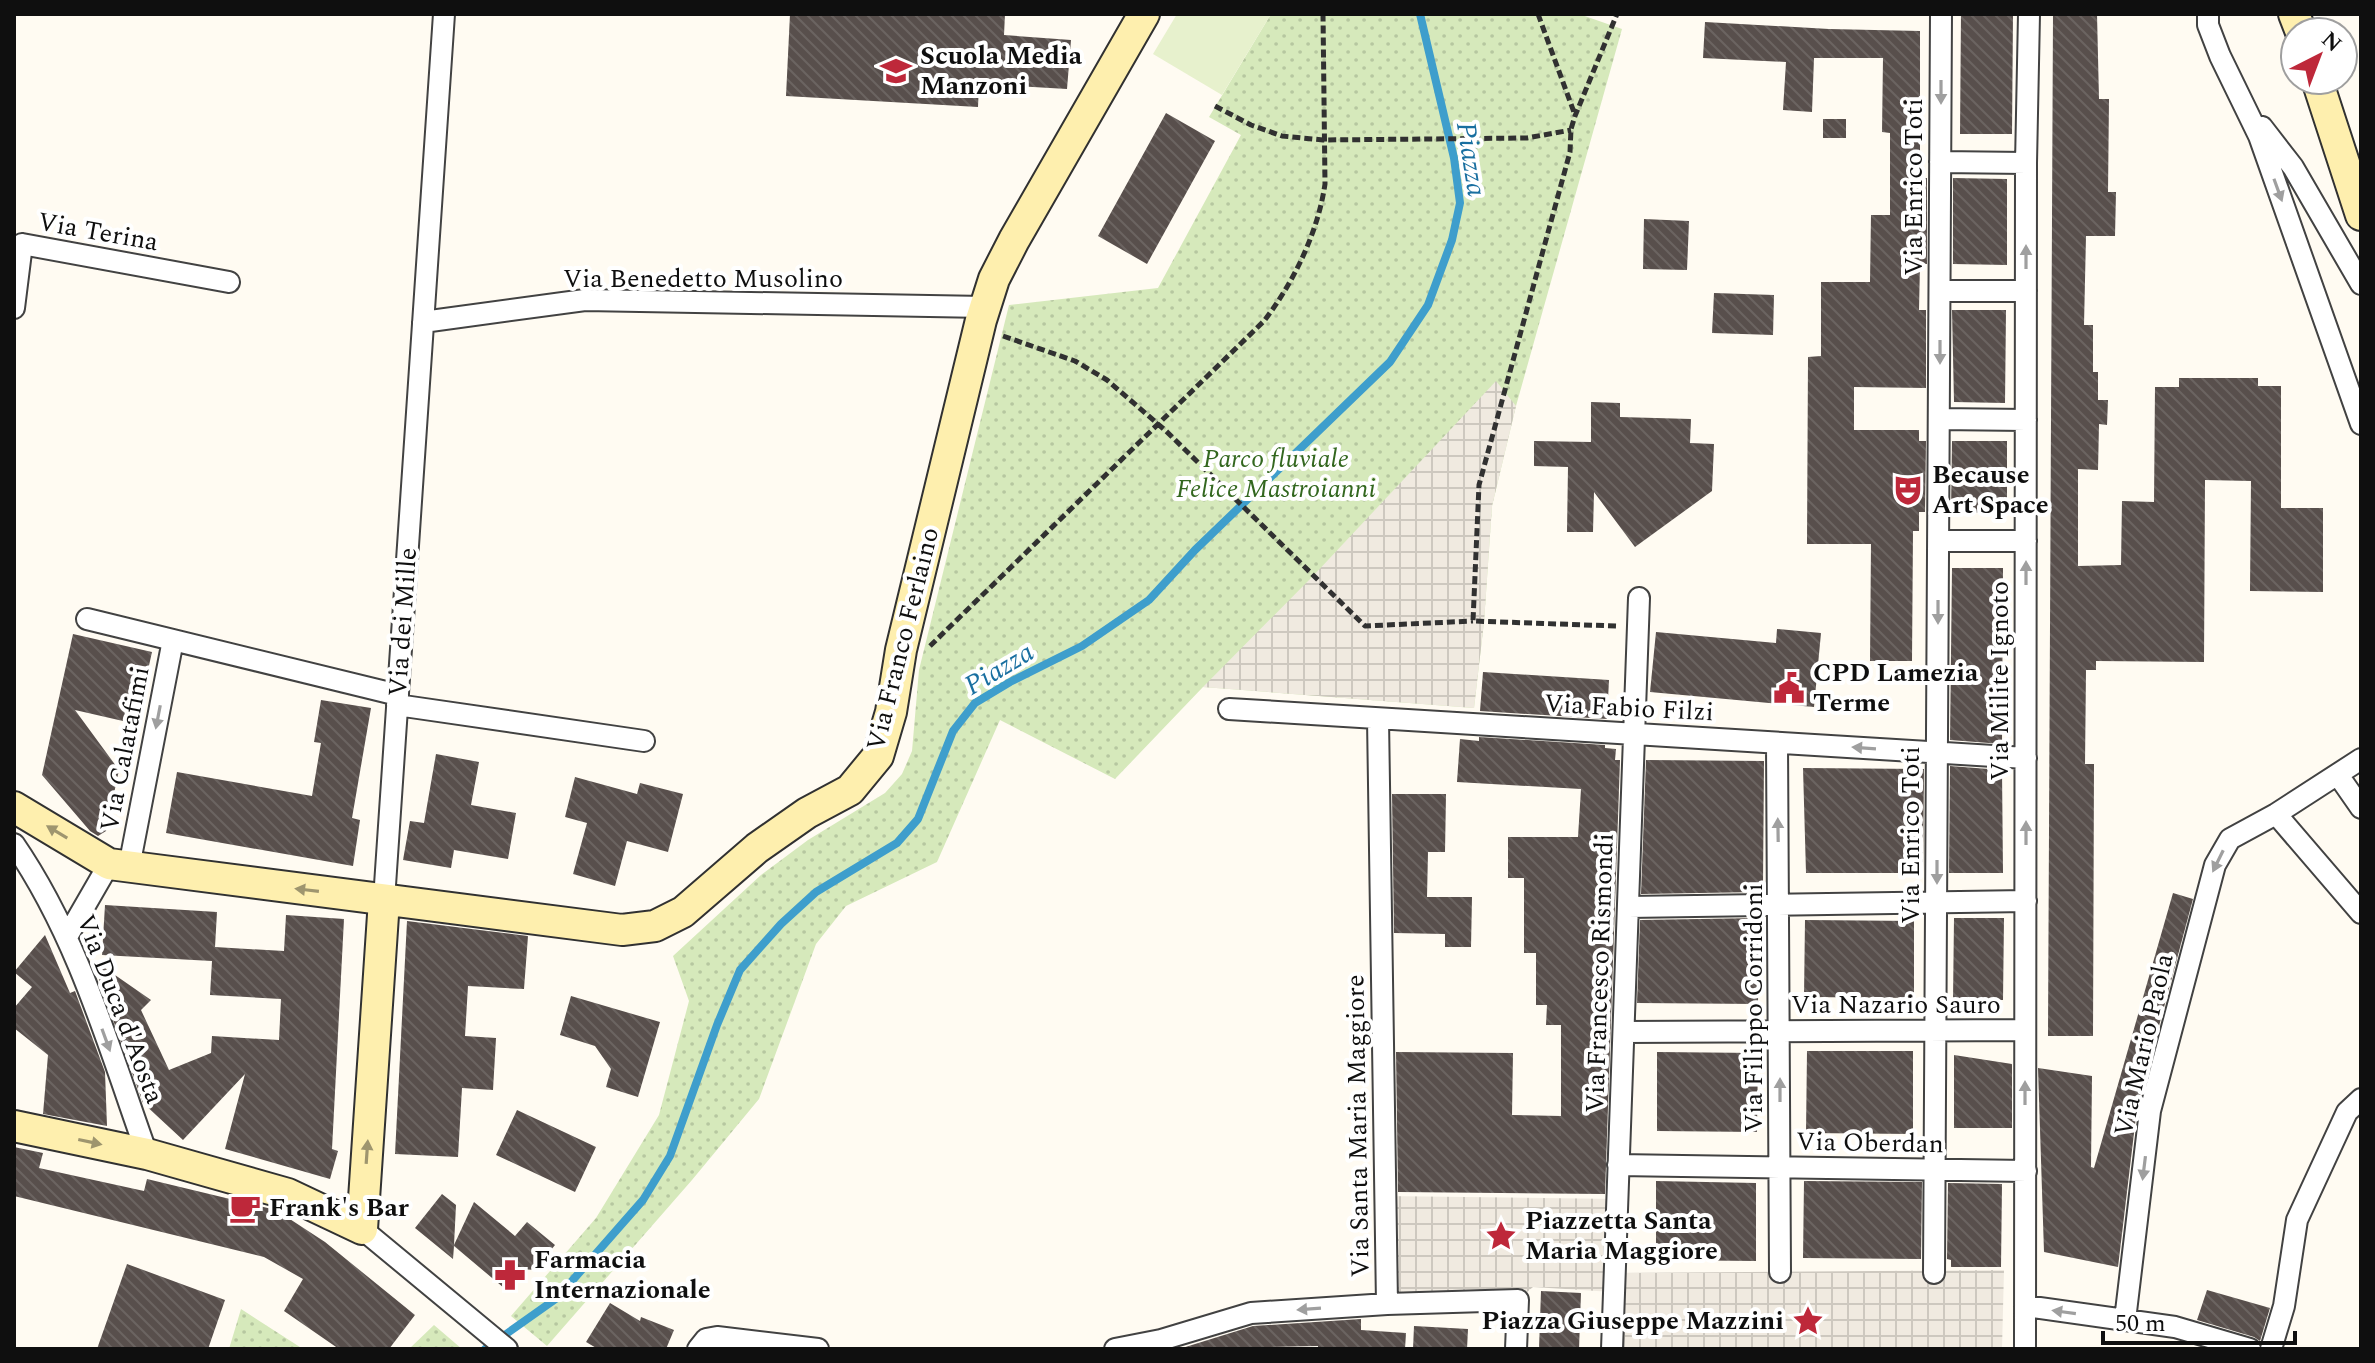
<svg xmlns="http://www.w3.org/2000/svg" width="2375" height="1363" viewBox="0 0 2375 1363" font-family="Spectral,serif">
<defs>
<pattern id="grass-dots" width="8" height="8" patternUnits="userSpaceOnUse" patternTransform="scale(2)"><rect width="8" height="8" fill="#d6e9bb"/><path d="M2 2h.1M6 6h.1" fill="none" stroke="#b6c7a0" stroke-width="1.8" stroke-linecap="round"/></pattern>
<pattern id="plaza-grid" width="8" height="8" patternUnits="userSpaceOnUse" patternTransform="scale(2)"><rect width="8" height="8" fill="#f0eae0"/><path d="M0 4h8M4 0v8" fill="none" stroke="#cdc8bf"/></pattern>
<pattern id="building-back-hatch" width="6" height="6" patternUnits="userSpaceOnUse" patternTransform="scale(2)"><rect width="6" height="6" fill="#584f4c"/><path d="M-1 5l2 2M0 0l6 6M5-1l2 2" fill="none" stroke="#6b6461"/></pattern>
</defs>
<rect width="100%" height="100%" fill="#fffbf2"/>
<!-- grass -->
<path fill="url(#grass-dots)" d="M1271 14H1579L1622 29 1516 406 1492 506 1484 622 1474 708 1203 687 1115 779 1000 720 937 862 846 906 816 944 759 1099 692 1180 547 1346 511 1316 596 1218 659 1115 689 1001 673 956 761 875 808 840 885 793 902 774 912 751 919 670 1009 305 1158 288 1241 135 1209 117Z
M241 1309 303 1349H229Z
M434 1325 462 1349H409Z"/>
<!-- pitch -->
<path fill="#e7f1cd" d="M1177 14H1271L1222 95 1153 54Z"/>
<!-- plaza -->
<path fill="url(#plaza-grid)" d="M1496 381 1516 406 1492 506 1484 622 1474 708 1203 687 1313 576Z
M1385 1196 1617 1199 1615 1273 2004 1270 2002 1349H1612L1613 1292 1533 1287 1518 1300 1387 1304Z"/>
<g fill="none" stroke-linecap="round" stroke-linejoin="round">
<!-- stream -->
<path stroke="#3e9ecc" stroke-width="8" d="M485 1349 557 1298 643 1200 670 1156 717 1025 740 970 781 924 816 892 897 843 918 819 953 731 975 703 1010 682 1082 646 1149 600 1195 550 1390 362 1428 305 1452 240 1460 203 1454 158 1420 14"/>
</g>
<!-- building -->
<path fill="url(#building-back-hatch)" d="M790 14H1005L1004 35 1071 40 1067 89 979 84 978 107 786 96Z
M1961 14H2013L2012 134H1960Z
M2053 14H2097L2099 99H2109L2108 192H2116L2115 236H2086L2084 325H2093V372H2098V400H2108L2107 425 2099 424 2098 470 2078 469V566L2121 565 2122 501 2154 502 2155 387H2179V378H2258V386H2281V508H2323V592L2250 591 2251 481 2205 480 2204 662 2096 661V670H2086L2085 764H2094L2093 1036H2048Z
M1705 22 1829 29 1920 31V178H1927V264H1920L1919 310H1926V388L1854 387V430H1919V441H1926L1925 512H1919V531H1913L1912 661H1870L1871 544H1807L1808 357 1821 356V282H1870L1871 215H1890V133L1882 132 1883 58H1814L1812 112 1783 110 1786 62 1703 58Z
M1166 113 1215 141 1147 264 1098 236Z
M1823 119H1846V138H1823Z
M1953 178 2007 179V265L1953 264Z
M1644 219 1689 221 1687 270 1643 269Z
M1714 293 1774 295 1773 335 1712 333Z
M1952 310H2006L2005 403 1954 402Z
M1591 402 1620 403V417L1691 419 1690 443 1714 444 1712 491 1635 547 1594 492 1593 532H1567L1568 467 1534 466V441L1591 442Z
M1952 441H2007V513L1951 512Z
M1952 568H2003L2002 744 1950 740Z
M1777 629 1821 633 1814 707 1650 692 1656 632 1776 643Z
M73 634 152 652 136 724 75 710 119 770 106 831 98 836 90 831 42 775Z
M1483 672 1609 680 1607 719 1480 711Z
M321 700 371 708 352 818 360 820 353 866 166 833 177 772 312 796 321 743 314 742Z
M1479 737 1605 745V748L1616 749 1615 760H1620L1605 1194 1398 1192 1396 1052 1513 1053 1512 1115 1561 1116V1025H1546L1547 1005H1536V953H1524V878H1508V837H1578L1581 789 1457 782 1460 739 1479 741Z
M436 754 479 762 471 805 516 813 508 859 454 850 451 868 403 860 410 821 424 823Z
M1646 760 1764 761 1763 885H1759V892L1641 894Z
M1950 766 2002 770 2003 873H1949Z
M1803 768 1924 769 1923 873H1806Z
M575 777 637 794 640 783 683 794 668 852 627 841 615 886 573 874 587 823 565 817Z
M1392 794H1446L1445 852H1428L1427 897H1472L1471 947H1445V934L1394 933Z
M2173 893 2193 899 2137 1108 2118 1267 2044 1252 2038 1068 2092 1076 2091 1167 2094 1168Z
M105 905 217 912 215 947 284 951 286 915 344 919 332 1149 338 1151 330 1179 225 1149 245 1074 183 1140 143 1103 99 981 102 966 151 1000 141 1010 169 1070 211 1053 212 1036 279 1040 281 999 210 995 212 961 102 955Z
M1759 918 1758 1004 1637 1003 1640 920Z
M1954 918H2004L2003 1000H1953Z
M1805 920 1914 921V998L1804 997Z
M407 921 528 936 524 989 468 986 465 1036 496 1038 493 1090 462 1088 458 1157 395 1154Z
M45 935 70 993 75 991 105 1072 107 1126 43 1114 48 1055 14 1028V1008L32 987 14 972Z
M571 996 660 1022 638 1097 606 1087 611 1069 595 1046 560 1035Z
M1807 1051H1913V1134L1806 1133Z
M1657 1052 1758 1053 1757 1132 1657 1131Z
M1954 1055 2012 1064V1128H1954Z
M517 1110 596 1147 575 1192 496 1155Z
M14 1147 43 1153 39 1168 144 1191 147 1179 276 1210 325 1242 415 1315 389 1349H339L284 1311 303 1279 264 1257 14 1196Z
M1656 1181 1756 1183V1261L1656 1260Z
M1804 1181 1922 1182 1921 1259 1803 1258Z
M1948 1183 2002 1184 2001 1267H1951V1260L1947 1259Z
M442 1194 456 1205 454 1245 474 1202 515 1236 527 1222 555 1245 535 1270 520 1269 504 1288 454 1246 453 1259 415 1228Z
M127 1264 225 1300 208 1349H97Z
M2207 1290 2270 1308 2260 1341 2254 1337 2197 1320Z
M1541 1291 1581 1293 1579 1349H1539Z
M610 1303 640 1321 641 1317 674 1330 666 1349H598L586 1342Z
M1361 1319V1330L1406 1333 1405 1349H1318V1346L1179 1349 1253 1326Z
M1414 1326 1468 1329 1467 1349H1413Z"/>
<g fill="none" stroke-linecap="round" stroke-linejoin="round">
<defs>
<path id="street" d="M2208 14V25L2220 56 2259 136 2361 424
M2262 127 2293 167 2361 284
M1940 162 2026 163
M1940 291H2026
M14 308 22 244 229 282
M423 322 585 300 985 307
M1939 419 2026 420
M1939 541H2026
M87 619 398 695
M397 705 644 741
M1229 709 2026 758
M1378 719 1387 1304
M1777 743 1780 1272
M2338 775 2361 808
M2276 814 2361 913
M14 844C78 937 109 1048 147 1154
M129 867 173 640
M384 900 444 14
M1628 907 2026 901
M68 935 109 864
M1624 1032 2025 1030
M1618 1165 2026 1171
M362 1229 507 1349
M1934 1273 1941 14
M2026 1306 2175 1327 2250 1349
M2125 1320 2150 1111 2215 865 2230 839 2276 814 2361 759
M698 1349 706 1339 717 1337 818 1349
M1115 1349 1161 1340 1251 1313 1387 1304 1518 1300 1516 1349
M1612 1349 1639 598
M2025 1349 2026 163 2029 14
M2271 1349 2284 1306 2297 1220 2347 1112 2361 1099"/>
<path id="secondary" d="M2294 14 2301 32
M2317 80 2361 215
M14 807 109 864 622 930 655 926 683 912 757 848 807 813 850 790 878 756 891 712 901 650 981 320 994 279 1014 240 1144 14
M14 1126 147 1154 288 1194 362 1229 384 900"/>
</defs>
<!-- street casing -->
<use href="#street" stroke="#424242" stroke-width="24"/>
<!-- secondary casing -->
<use href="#secondary" stroke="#313131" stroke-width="34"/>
<!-- path -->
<path stroke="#313131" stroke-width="5" stroke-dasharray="8 4" stroke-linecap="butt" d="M1538 14 1575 115
M1215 106 1251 125 1282 136 1323 140 1527 138 1571 130
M1003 336 1075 361 1107 380 1166 431 1365 626 1473 621
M1616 626 1473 621 1479 485 1570 152 1571 129 1575 116 1617 14
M930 646 1264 321C1294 282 1318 232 1325 184L1323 14"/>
<!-- street -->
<use href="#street" stroke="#fff" stroke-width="20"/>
<!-- secondary -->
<use href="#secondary" stroke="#feefae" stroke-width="30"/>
</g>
<!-- one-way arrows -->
<defs><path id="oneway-solid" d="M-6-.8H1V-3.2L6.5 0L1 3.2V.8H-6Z" transform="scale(2)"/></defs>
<g fill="#9f9f9f">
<use href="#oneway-solid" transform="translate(1941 92) rotate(90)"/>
<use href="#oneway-solid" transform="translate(2278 190) rotate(70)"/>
<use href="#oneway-solid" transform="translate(2026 257) rotate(-90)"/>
<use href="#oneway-solid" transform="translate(1940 352) rotate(90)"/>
<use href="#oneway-solid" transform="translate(2026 573) rotate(-90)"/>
<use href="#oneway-solid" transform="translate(1938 612) rotate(90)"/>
<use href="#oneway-solid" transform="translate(158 717) rotate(101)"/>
<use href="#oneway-solid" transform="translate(1864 748) rotate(-176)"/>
<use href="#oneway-solid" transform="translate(1778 830) rotate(-91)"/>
<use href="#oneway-solid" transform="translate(2026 833) rotate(-90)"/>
<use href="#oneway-solid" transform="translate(2218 861) rotate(116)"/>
<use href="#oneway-solid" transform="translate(1937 872) rotate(90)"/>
<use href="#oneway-solid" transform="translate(106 1040) rotate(70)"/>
<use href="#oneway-solid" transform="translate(1780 1090) rotate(-90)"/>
<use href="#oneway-solid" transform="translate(2025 1093) rotate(-90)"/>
<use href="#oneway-solid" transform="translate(2144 1168) rotate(97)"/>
<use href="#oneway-solid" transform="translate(1309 1309) rotate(176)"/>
<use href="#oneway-solid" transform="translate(2064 1312) rotate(-172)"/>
</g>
<g fill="#9e956e">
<use href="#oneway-solid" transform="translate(57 832) rotate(-149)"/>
<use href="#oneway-solid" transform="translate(307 890) rotate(-173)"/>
<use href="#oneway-solid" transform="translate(90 1142) rotate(12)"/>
<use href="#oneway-solid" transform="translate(367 1152) rotate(-86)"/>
</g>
<!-- icons -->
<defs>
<symbol id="school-bare" viewBox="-9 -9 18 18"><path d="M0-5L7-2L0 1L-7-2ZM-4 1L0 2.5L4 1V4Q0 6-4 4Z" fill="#be283a" stroke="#fff" stroke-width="2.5" paint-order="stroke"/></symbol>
<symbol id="theatre-bare" viewBox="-9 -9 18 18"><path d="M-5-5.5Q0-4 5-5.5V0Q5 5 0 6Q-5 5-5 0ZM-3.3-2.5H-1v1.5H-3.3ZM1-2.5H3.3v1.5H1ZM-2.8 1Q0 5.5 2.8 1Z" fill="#be283a" stroke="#fff" stroke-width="2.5" paint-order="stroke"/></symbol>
<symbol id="civic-bare" viewBox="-9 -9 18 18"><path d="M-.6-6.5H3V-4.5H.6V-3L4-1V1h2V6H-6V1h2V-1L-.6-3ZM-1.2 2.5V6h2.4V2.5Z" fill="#be283a" stroke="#fff" stroke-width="2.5" paint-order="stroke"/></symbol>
<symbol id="cafe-bare" viewBox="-9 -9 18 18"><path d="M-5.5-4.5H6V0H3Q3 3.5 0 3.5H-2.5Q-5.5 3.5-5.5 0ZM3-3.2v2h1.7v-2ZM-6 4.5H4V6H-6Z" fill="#be283a" stroke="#fff" stroke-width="2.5" paint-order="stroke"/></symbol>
<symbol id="sight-bare" viewBox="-9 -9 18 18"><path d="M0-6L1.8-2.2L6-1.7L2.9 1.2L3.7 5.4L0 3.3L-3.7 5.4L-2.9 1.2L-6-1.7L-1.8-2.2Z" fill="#be283a" stroke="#fff" stroke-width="2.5" paint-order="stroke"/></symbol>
<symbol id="pharmacy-bare" viewBox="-9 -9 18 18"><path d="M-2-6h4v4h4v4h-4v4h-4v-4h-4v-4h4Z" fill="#be283a" stroke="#fff" stroke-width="2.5" paint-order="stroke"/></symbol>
</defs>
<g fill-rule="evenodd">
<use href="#school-bare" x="874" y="49" width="44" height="44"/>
<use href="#theatre-bare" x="1886" y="468" width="44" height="44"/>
<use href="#civic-bare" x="1767" y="666" width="44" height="44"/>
<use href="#cafe-bare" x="223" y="1186" width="44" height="44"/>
<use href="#sight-bare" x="1479" y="1214" width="44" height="44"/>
<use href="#pharmacy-bare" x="488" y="1253" width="44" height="44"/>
<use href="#sight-bare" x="1786" y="1299" width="44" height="44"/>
</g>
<g text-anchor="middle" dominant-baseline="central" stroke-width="8" stroke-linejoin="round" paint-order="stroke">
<!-- poi labels -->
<g font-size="26" font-weight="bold" fill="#0f0f0f" stroke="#fff" text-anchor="start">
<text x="920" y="56">Scuola Media<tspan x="920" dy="30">Manzoni</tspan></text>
<text x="1932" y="475">Because<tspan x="1932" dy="30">Art Space</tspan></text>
<text x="1813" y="673">CPD Lamezia<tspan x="1813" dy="30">Terme</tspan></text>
<text x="269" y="1208">Frank's Bar</text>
<text x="1525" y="1221">Piazzetta Santa<tspan x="1525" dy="30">Maria Maggiore</tspan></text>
<text x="534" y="1260">Farmacia<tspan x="534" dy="30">Internazionale</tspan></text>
<text x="1784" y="1321" text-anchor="end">Piazza Giuseppe Mazzini</text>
</g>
<!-- street labels -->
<g font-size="26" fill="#0f0f0f" stroke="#fff">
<text transform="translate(1914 187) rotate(-90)">Via Enrico Toti</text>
<text transform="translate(98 232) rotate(10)">Via Terina</text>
<text x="703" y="279">Via Benedetto Musolino</text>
<text transform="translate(403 622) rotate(-86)">Via dei Mille</text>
<text transform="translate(903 639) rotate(-76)">Via Franco Ferlaino</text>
<text transform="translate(2000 681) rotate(-90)">Via Milite Ignoto</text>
<text transform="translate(1629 708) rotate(3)">Via Fabio Filzi</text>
<text transform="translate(125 749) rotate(-79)">Via Calatafimi</text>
<text transform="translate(1911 835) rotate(-90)">Via Enrico Toti</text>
<text transform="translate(1600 973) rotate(-88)">Via Francesco Rismondi</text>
<text x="1896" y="1005">Via Nazario Sauro</text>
<text transform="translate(1754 1008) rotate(-90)">Via Filippo Corridoni</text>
<text transform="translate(120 1009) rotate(69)">Via Duca d'Aosta</text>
<text transform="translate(2144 1045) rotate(-77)">Via Mario Paola</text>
<text transform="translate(1358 1126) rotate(-91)">Via Santa Maria Maggiore</text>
<text transform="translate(1870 1143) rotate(1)">Via Oberdan</text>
</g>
<!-- park labels -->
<g font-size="26" font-style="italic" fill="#33671f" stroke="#fff">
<text x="1276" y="459">Parco fluviale<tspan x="1276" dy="30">Felice Mastroianni</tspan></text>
</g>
<!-- water labels -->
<g font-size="28" font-style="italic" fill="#196fa0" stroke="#fff">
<text transform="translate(1471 159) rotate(81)">Piazza</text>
<text transform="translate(999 669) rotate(-31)">Piazza</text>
</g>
</g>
<!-- border -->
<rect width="2375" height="1363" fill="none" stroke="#0f0f0f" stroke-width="32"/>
<!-- north arrow -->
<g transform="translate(2319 56) rotate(42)"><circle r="38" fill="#ffffff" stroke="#9f9f9f" stroke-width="2"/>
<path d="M0-6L14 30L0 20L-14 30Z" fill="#be283a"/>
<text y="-12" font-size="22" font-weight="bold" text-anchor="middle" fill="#0f0f0f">N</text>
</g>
<!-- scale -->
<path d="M2103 1331v12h192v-12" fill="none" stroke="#0f0f0f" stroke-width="4"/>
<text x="2115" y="1331" font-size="24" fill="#0f0f0f" stroke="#ffffff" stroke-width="6" paint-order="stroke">50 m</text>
</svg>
